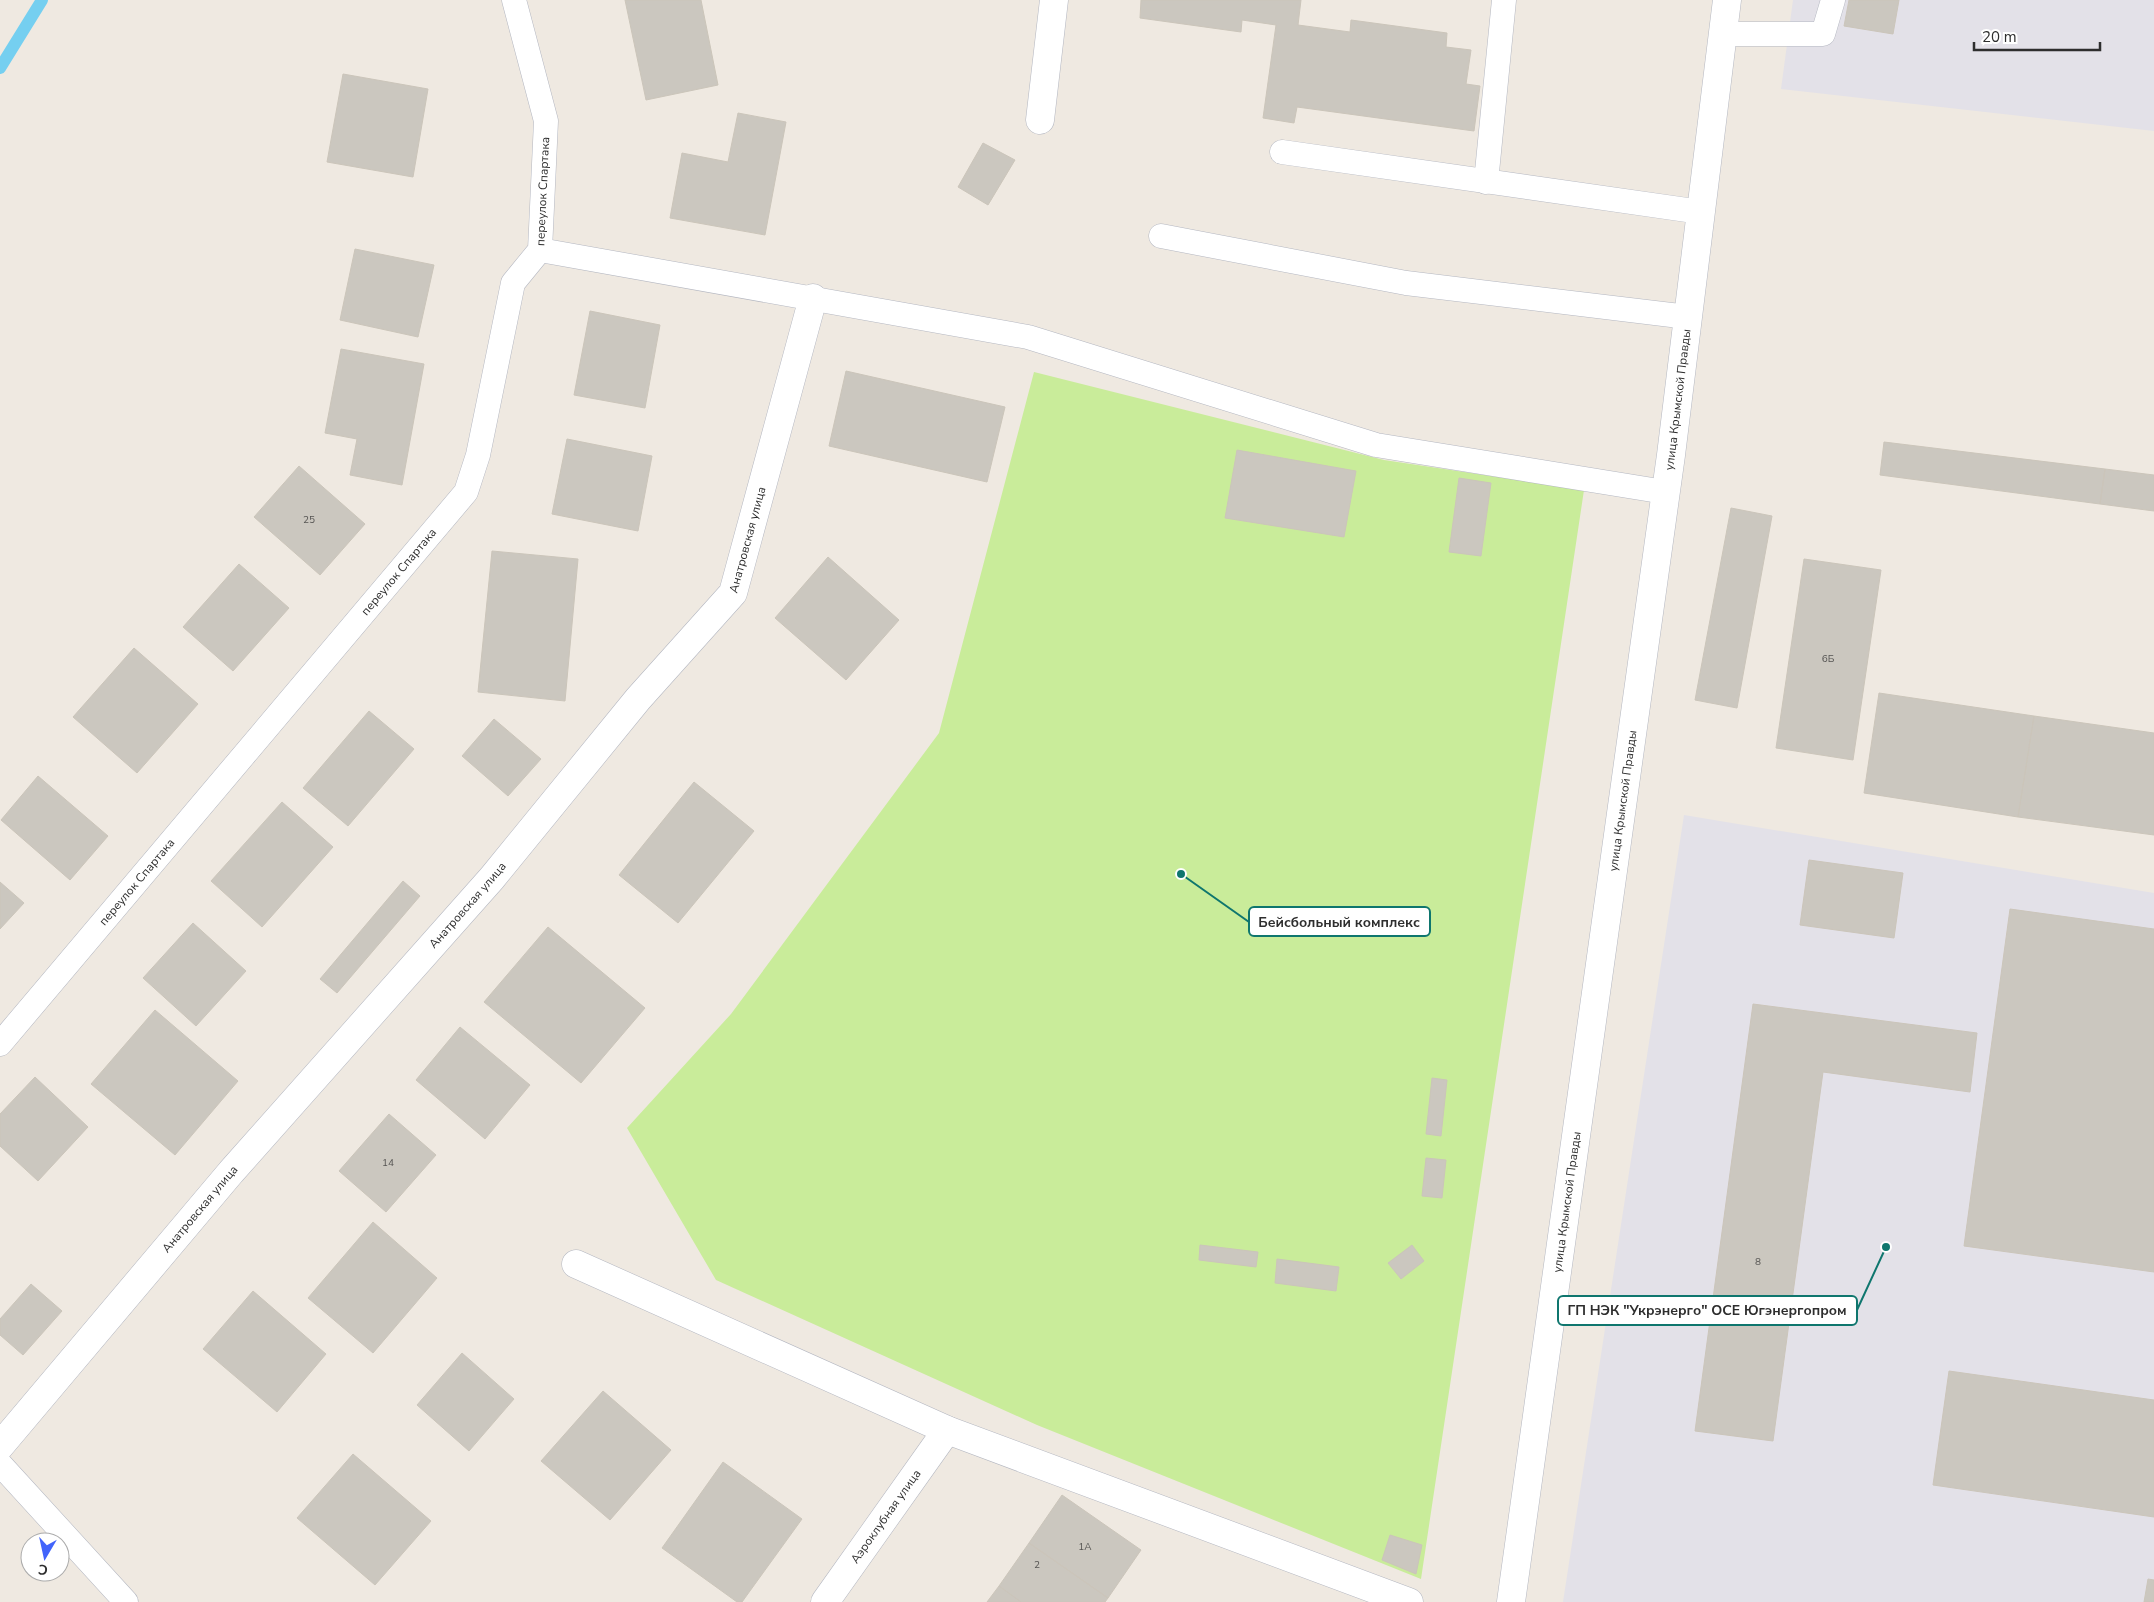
<svg xmlns="http://www.w3.org/2000/svg" width="2154" height="1602" viewBox="0 0 2154 1602" font-family="'Nunito Sans',sans-serif">
<rect width="100%" height="100%" fill="#efe9e1"/>
<!-- industrial -->
<path fill="#e3e1e8" d="M1793 0H2154V131L1781 89Z
M1684 815 2154 893V1602H1563Z"/>
<!-- pitch -->
<path fill="#c9ec9a" d="M1034 372 1384 460 1584 490 1421 1579 1037 1425 716 1280 627 1128 731 1014 939 733Z"/>
<g fill="none" stroke-linecap="round" stroke-linejoin="round">
<!-- stream -->
<path stroke="#75cff0" stroke-width="12" d="M0 68 42 0"/>
</g>
<!-- building -->
<path fill="#cbc7bf" stroke="#cbc5ba" d="M625 0H701L718 85 646 100Z
M1141 0H1301L1298 25 1350 32 1351 20 1447 33 1446 47 1471 50 1466 84 1480 86 1474 131 1297 107 1294 123 1263 118 1276 25 1242 20 1241 32 1140 18Z
M1849 0H1899L1893 34 1844 26Z
M343 74 428 89 413 177 327 162Z
M738 113 786 122 765 235 670 218 682 153 728 162Z
M983 143 1015 160 988 205 958 187Z
M355 249 434 265 418 337 340 320Z
M590 311 660 325 645 408 574 395Z
M341 349 424 364 402 485 350 475 357 439 325 433Z
M846 371 1005 407 987 482 829 446Z
M567 439 652 456 638 531 552 514Z
M1884 442 2105 469 2100 504 1880 475Z
M1237 450 1356 471 1344 537 1225 518Z
M299 466 365 524 320 575 254 517Z
M2105 469 2154 475V511L2100 504Z
M1459 478 1491 483 1481 556 1449 552Z
M1731 508 1772 516 1737 708 1695 700Z
M492 551 578 559 565 701 478 692Z
M828 557 899 620 846 680 775 618Z
M1804 559 1881 570 1853 760 1776 748Z
M239 564 289 608 233 671 183 627Z
M134 648 198 704 137 773 73 717Z
M1879 693 2034 716 2018 817 1864 793Z
M369 711 414 749 348 826 303 788Z
M2034 716 2154 733V835L2018 817Z
M494 719 541 759 508 796 462 756Z
M38 776 108 836 70 880 1 820Z
M694 782 754 831 678 923 619 875Z
M282 802 333 847 262 927 211 881Z
M1809 860 1903 873 1894 938 1800 925Z
M403 881 420 896 337 993 320 979Z
M0 882 24 903 0 929Z
M2010 909 2154 929V1272L1964 1246Z
M193 923 246 971 196 1026 143 978Z
M548 927 645 1008 581 1083 484 1002Z
M1753 1004 1977 1033 1970 1092 1823 1072 1773 1441 1695 1431Z
M155 1010 238 1081 175 1155 91 1084Z
M460 1027 530 1085 485 1139 416 1080Z
M35 1077 88 1127 38 1181 0 1146V1114Z
M1432 1078 1447 1080 1441 1136 1426 1134Z
M389 1114 436 1155 386 1212 339 1171Z
M1426 1158 1446 1160 1442 1198 1422 1196Z
M373 1222 437 1278 373 1353 308 1298Z
M1200 1245 1258 1252 1256 1267 1199 1260Z
M1412 1245 1424 1261 1401 1279 1388 1263Z
M1277 1259 1339 1267 1336 1291 1275 1283Z
M31 1284 62 1311 23 1355 0 1335V1319Z
M253 1291 326 1354 277 1412 203 1349Z
M462 1353 514 1399 469 1451 417 1405Z
M1949 1371 2154 1400V1517L1933 1485Z
M603 1391 671 1450 610 1520 541 1461Z
M353 1454 431 1521 375 1585 297 1518Z
M723 1462 802 1519 742 1602H737L662 1548Z
M1062 1495 1141 1550 1108 1598 1029 1543Z
M1390 1535 1422 1545 1416 1574 1382 1560Z
M1029 1543 1108 1598 1105 1602H1021L999 1586Z
M2148 1579 2154 1580V1602H2144Z
M999 1586 1021 1602H987Z"/>
<g fill="none" stroke-linecap="round" stroke-linejoin="round">
<defs>
<g id="lane">
<path d="M1723 34H1823L1833 0"/>
<path d="M1282 152 1701 212"/>
<path d="M1486 182 1504 0"/>
<path d="M1161 236 1406 283 1688 317"/>
<path d="M540 250 1028 337 1376 445 1665 492"/>
<path id="s1" d="M0 1044 466 492 478 455 513 283 540 250 546 121 514 0"/>
<path d="M0 1464 126 1602"/>
</g>
<g id="street">
<path d="M1040 120 1054 0"/>
<path d="M576 1264 947 1430 1409 1602"/>
<path id="s2" d="M0 1446 231 1172 492 878 638 699 733 593 813 298"/>
<path id="s3" d="M825 1602 947 1430"/>
</g>
<g id="secondary">
<path id="s4" d="M1511 1602 1671 455 1727 0"/>
</g>
</defs>
<!-- lane casing -->
<use href="#lane" stroke="#b4b7c1" stroke-width="25"/>
<!-- street casing -->
<use href="#street" stroke="#b4b7c1" stroke-width="29"/>
<!-- secondary casing -->
<use href="#secondary" stroke="#b4b7c1" stroke-width="29"/>
<!-- lane -->
<use href="#lane" stroke="#fff" stroke-width="24"/>
<!-- street -->
<use href="#street" stroke="#fff" stroke-width="28"/>
<!-- secondary -->
<use href="#secondary" stroke="#fff" stroke-width="28"/>
</g>
<g text-anchor="middle" dominant-baseline="central" stroke-width="4.5" stroke-linejoin="round" paint-order="stroke">
<!-- number labels -->
<g font-size="10" fill="#555452">
<text x="309" y="520">25</text>
<text x="1828" y="659">6Б</text>
<text x="388" y="1163">14</text>
<text x="1758" y="1262">8</text>
<text x="1085" y="1547">1А</text>
<text x="1037" y="1565">2</text>
</g>
<!-- street labels -->
<g font-size="12" fill="#2e2e2e" stroke="#fff">
<text stroke="none"><textPath href="#s1" startOffset="1038">переулок Спартака</textPath></text>
<text stroke="none"><textPath href="#s4" startOffset="1214">улица Крымской Правды</textPath></text>
<text stroke="none"><textPath href="#s2" startOffset="1180">Анатровская улица</textPath></text>
<text stroke="none"><textPath href="#s1" startOffset="618">переулок Спартака</textPath></text>
<text stroke="none"><textPath href="#s4" startOffset="809">улица Крымской Правды</textPath></text>
<text stroke="none"><textPath href="#s1" startOffset="212">переулок Спартака</textPath></text>
<text stroke="none"><textPath href="#s2" startOffset="715">Анатровская улица</textPath></text>
<text stroke="none"><textPath href="#s4" startOffset="404">улица Крымской Правды</textPath></text>
<text stroke="none"><textPath href="#s2" startOffset="310">Анатровская улица</textPath></text>
<text stroke="none"><textPath href="#s3" startOffset="105">Аэроклубная улица</textPath></text>
</g>
</g>
<!-- callouts -->
<path fill="none" stroke="#0f766e" stroke-width="2" d="M1181 874L1249 922M1886 1247L1857 1310"/>
<g fill="#0f766e" stroke="#fff" stroke-width="2">
<circle cx="1181" cy="874" r="5"/>
<circle cx="1886" cy="1247" r="5"/>
</g>
<g fill="#fff" stroke="#0f766e" stroke-width="2">
<rect x="1249" y="907" width="181" height="29" rx="5"/>
<rect x="1558" y="1296" width="299" height="29" rx="5"/>
</g>
<g font-size="14" text-anchor="middle" font-weight="bold" fill="#2e2e2e">
<text x="1339" y="927">Бейсбольный комплекс</text>
<text x="1707" y="1315">ГП НЭК "Укрэнерго" ОСЕ Югэнергопром</text>
</g>
<!-- north arrow -->
<g transform="translate(45 1557) rotate(189)"><circle r="24" fill="#ffffff" stroke="#ababab"/>
<path d="M0-4L9 19L0 12L-9 19Z" fill="#4264fb"/>
<text y="-8" font-size="14" font-weight="bold" text-anchor="middle" fill="#2e2e2e">С</text>
</g>
<!-- scale -->
<path d="M1974 42v8h126v-8" fill="none" stroke="#2e2e2e" stroke-width="2.5"/>
<text x="1982" y="42" font-size="15" fill="#2e2e2e" stroke="#ffffff" stroke-width="4" paint-order="stroke">20 m</text>
</svg>
